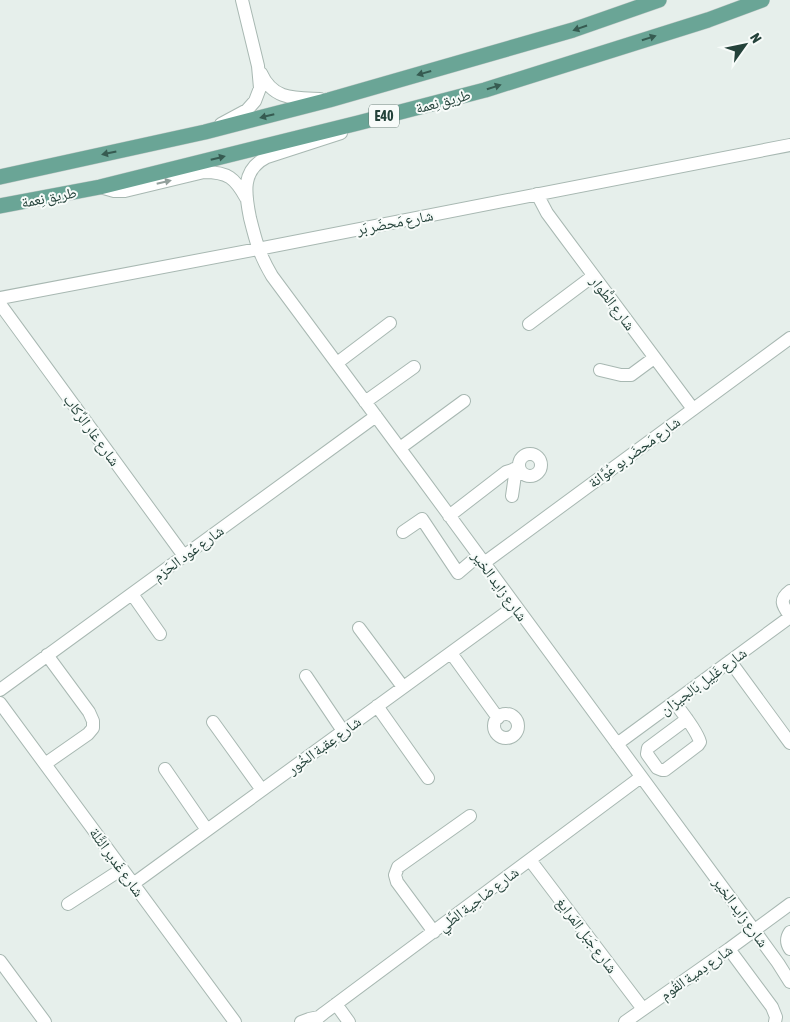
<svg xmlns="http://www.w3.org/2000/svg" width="790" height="1022" viewBox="0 0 790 1022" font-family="'Asap Condensed','Noto Naskh Arabic',sans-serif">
<rect width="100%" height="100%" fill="#e6efeb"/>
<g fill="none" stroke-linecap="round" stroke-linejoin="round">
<defs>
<path id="minor" d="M261 73C273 100 294 98 320 99
M221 124 247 110 255 101 260 88 258 66 242 0
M341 133 267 157C241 170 245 193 250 218 256 242 259 254 272 276 434 493 593 712 754 930L778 963 790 982
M100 187 114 191H125L204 172C228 172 235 178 246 198
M537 194 547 213 564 236 693 409
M0 298 258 249 790 145
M0 304 184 556
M529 324 593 276
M337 363 390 323
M600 370 621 375H631L654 358
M365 402 414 367
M400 448 464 401
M519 465a11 11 0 1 1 22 0a11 11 0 1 1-22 0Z
M512 496 515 475 514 469
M449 516 506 472 519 468
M403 532 422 519 458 573 478 556
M484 563 790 338
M790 591C778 600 783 606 790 616
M132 594 160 634
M359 628 403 687
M451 653 498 718
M730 661 790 743
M306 676 343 731
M0 690 376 416
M674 702C682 712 697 731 700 742L698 745 665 770H662L657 768 647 754 648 748 687 719
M0 703 235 1022
M377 706 428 778
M494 726a12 12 0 1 1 24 0a12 12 0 1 1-24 0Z
M213 722 262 790
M617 744 790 617
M45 764 88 734 93 728V721L89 712 47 655
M165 769 207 830
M530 860 643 1009
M133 884 515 606
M68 904 122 869
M434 932 397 882 395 875 398 867 470 816
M790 932C786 938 786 943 790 949
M729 949 772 1007 776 1017 775 1022
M0 961 45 1022
M336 1004 349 1022
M301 1022 309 1019 319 1017
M315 1022 319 1017 324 1013 641 777
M625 1022 729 949 790 904"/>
<path id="major" d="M0 177 205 132 329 100 573 30 659 0
M0 206 100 187 358 123 485 90 708 20 762 0"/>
</defs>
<!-- minor casing -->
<use href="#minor" stroke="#a8b8b2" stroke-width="14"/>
<!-- major casing -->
<use href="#major" stroke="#c2cac8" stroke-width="16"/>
<!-- minor -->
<use href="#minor" stroke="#fff" stroke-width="12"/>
<!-- major -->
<use href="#major" stroke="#6aa596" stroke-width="15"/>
</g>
<!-- one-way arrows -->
<defs><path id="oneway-solid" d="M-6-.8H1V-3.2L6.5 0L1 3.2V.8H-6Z" transform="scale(1.25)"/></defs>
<g fill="#365b51">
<use href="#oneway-solid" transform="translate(580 28) rotate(161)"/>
<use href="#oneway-solid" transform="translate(649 38) rotate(-18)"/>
<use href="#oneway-solid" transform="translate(424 73) rotate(164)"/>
<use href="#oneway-solid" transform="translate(494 87) rotate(-18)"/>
<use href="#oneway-solid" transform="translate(267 116) rotate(166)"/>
<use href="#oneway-solid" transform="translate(109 153) rotate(168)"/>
<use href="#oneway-solid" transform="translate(218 158) rotate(-14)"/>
</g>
<use fill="#92a09c" href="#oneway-solid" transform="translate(164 182) rotate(-13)"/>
<g text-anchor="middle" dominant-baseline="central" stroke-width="4" stroke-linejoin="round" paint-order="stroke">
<!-- shield labels -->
<rect fill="#f7fbf9" stroke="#637a73" stroke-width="1" x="369" y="104.5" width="30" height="23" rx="4"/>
<g font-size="14" font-weight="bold" fill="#24423a">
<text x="384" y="116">E40</text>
</g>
<!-- street labels -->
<g font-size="15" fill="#24423a" stroke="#f7fbf9">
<text transform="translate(443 101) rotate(-15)">طريق نِعمة</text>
<text transform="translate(49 197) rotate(-11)">طريق نِعمة</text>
<text transform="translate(395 222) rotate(-11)">شارع مَحضَر بَر</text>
<text transform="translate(613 303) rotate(53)">شارع الطُّوار</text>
<text transform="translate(92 430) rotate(54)">شارع غار الرِّكاب</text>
<text transform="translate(634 452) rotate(-36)">شارع مَحضَر بو عُوَّانة</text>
<text transform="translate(188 553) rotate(-36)">شارع عُود الحَزم</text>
<text transform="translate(500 586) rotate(54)">شارع زايد الخير</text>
<text transform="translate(703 681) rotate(-36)">شارع غَلِيل بَالجيزان</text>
<text transform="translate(324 745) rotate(-36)">شارع عِقبة الخُور</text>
<text transform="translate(117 862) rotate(54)">شارع غَدير الثَّلة</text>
<text transform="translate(478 899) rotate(-37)">شارع ضاحِية الطَّي</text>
<text transform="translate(741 912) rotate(54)">شارع زايد الخير</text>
<text transform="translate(587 935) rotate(53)">شارع جَبَل المَرايغ</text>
<text transform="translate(696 972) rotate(-35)">شارع دِمية القُوم</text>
</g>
</g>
<!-- north arrow -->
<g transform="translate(745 45) rotate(57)" stroke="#f7fbf9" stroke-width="4" paint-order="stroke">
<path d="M0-4L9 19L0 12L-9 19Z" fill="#24423a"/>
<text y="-8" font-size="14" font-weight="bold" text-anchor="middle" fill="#24423a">N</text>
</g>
</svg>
